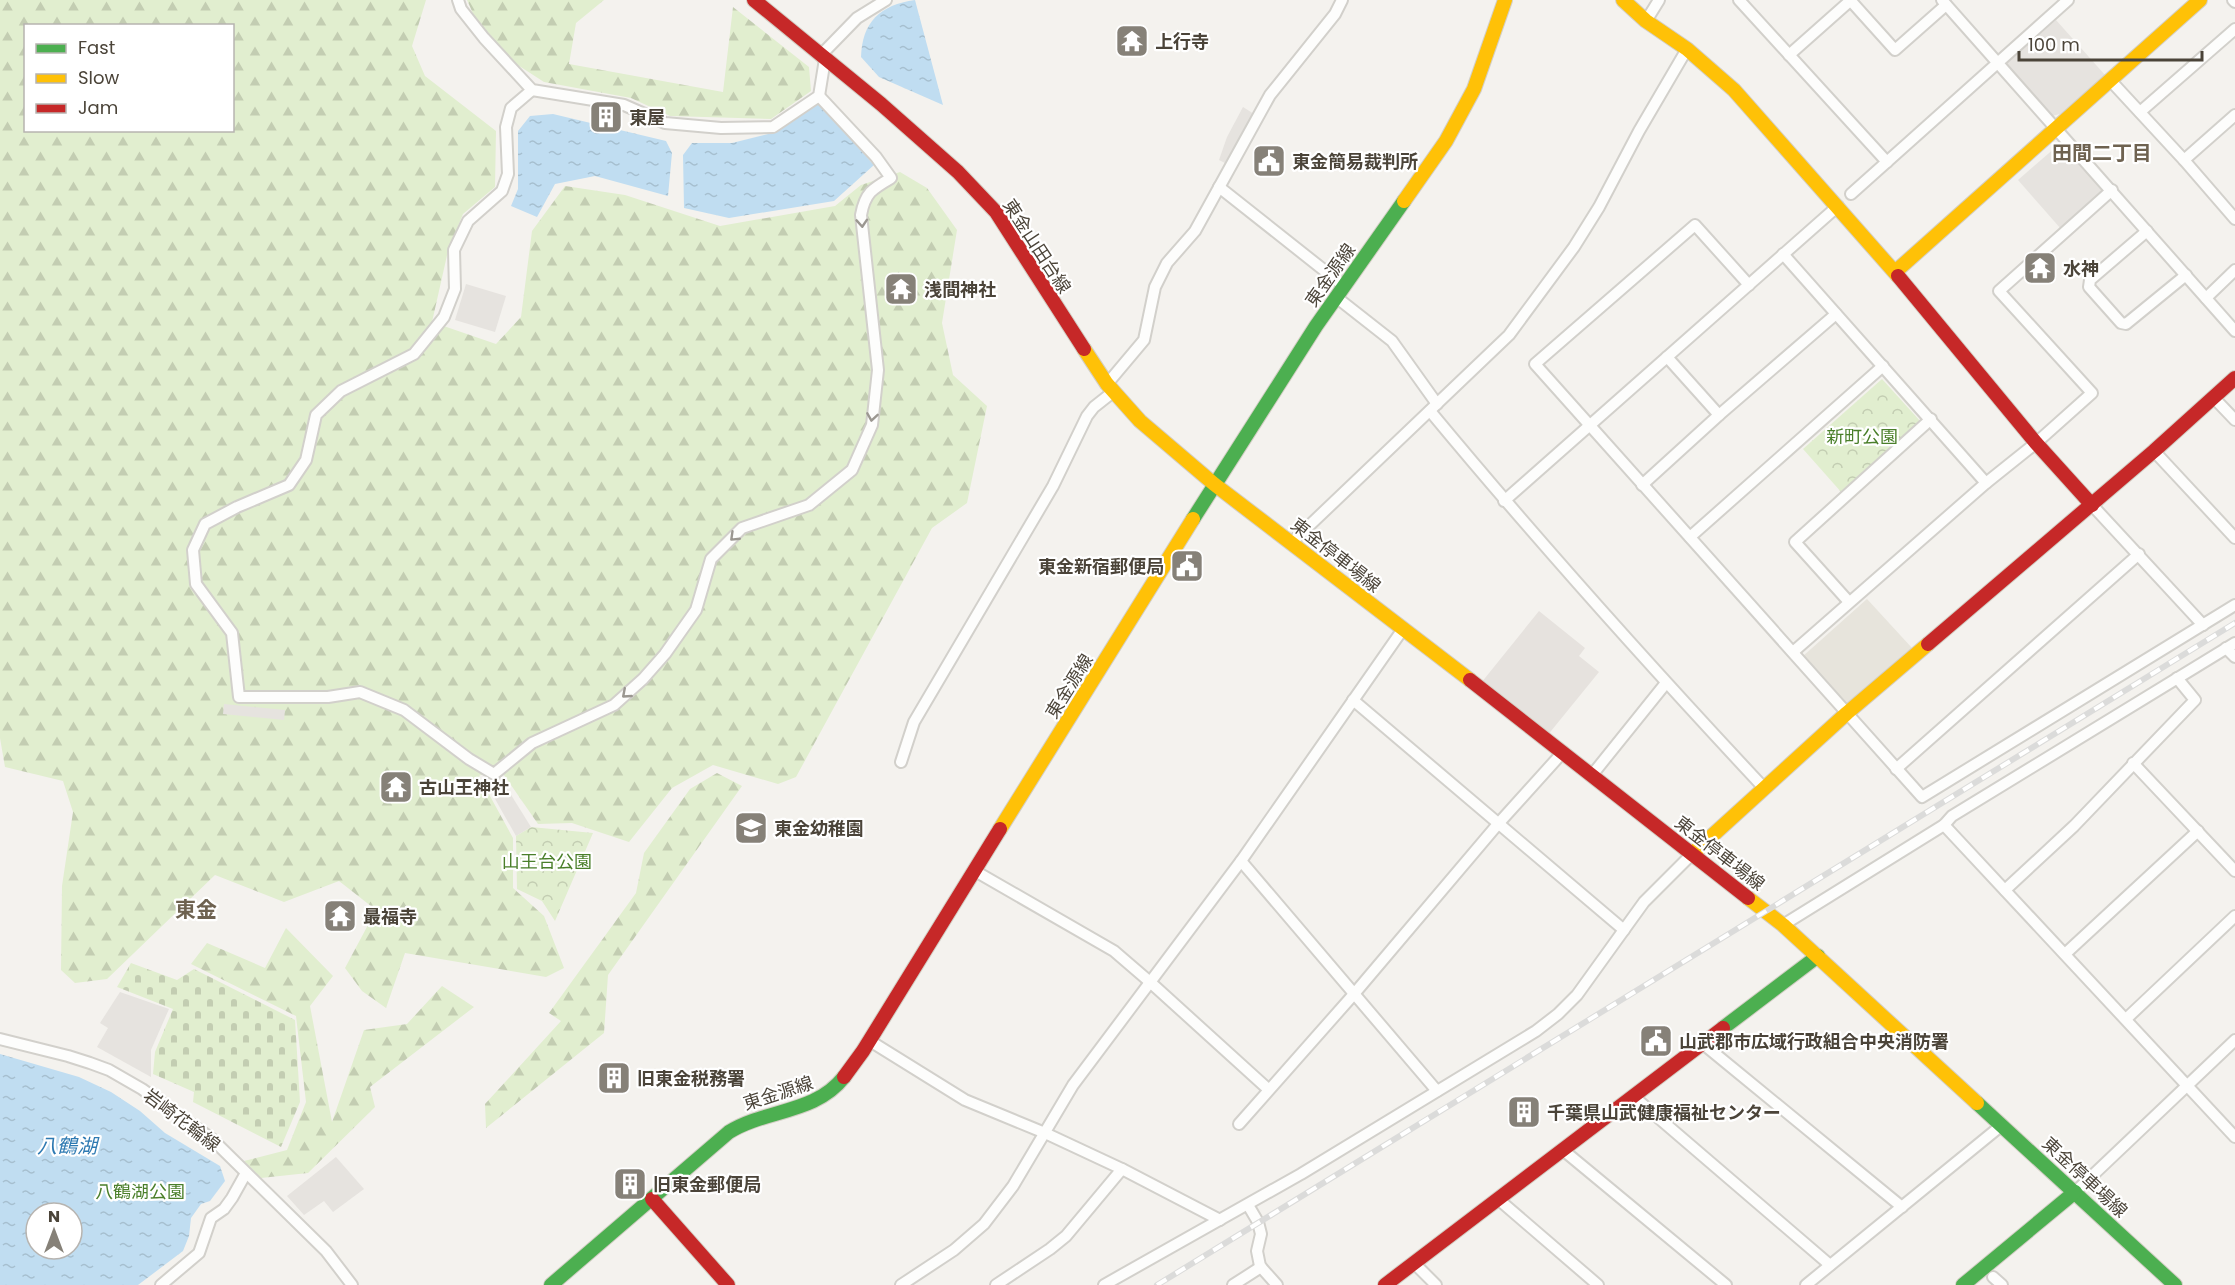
<svg xmlns="http://www.w3.org/2000/svg" width="2235" height="1285" font-family="Poppins,'Noto Sans JP',sans-serif">
  <defs>
    <pattern id="forest-firs" width="22" height="20" patternUnits="userSpaceOnUse" patternTransform="scale(1.5)"><rect width="22" height="20" fill="#e1eecf"/><path d="M5 1l3.5 6h-7zM16 11l3.5 6h-7z" fill="#c3cdb2"/></pattern>
    <pattern id="cemetery-stones" width="16" height="16" patternUnits="userSpaceOnUse" patternTransform="scale(1.5)"><rect width="16" height="16" fill="#e1eecf"/><path d="M2 7V4a2 2 0 0 1 4 0v3zM10 15v-3a2 2 0 0 1 4 0v3z" fill="#c3cdb2"/></pattern>
    <pattern id="park-crowns" width="20" height="18" patternUnits="userSpaceOnUse" patternTransform="scale(1.5)"><rect width="20" height="18" fill="#e1eecf"/><path d="M2 6a3 3 0 1 1 6 0M12 15a3 3 0 1 1 6 0" fill="none" stroke="#c3cdb2"/></pattern>
    <pattern id="water-ripples" width="26" height="14" patternUnits="userSpaceOnUse" patternTransform="scale(1.5)"><rect width="26" height="14" fill="#c0ddf1"/><path d="M2 4q2-2 4 0t4 0M15 11q2-2 4 0t4 0" fill="none" stroke="#a6bfcf"/></pattern>
  </defs>
  <rect width="100%" height="100%" fill="#f4f2ee"/>
  <polygon fill="#e7e4dc" points="1867,599 1912,648 1846,707 1802,657"/>
  <polygon fill="#e6e2de" points="1539,611 1585,648 1579,656 1599,672 1547,736 1481,683"/>
  <g fill="url(#forest-firs)" fill-rule="evenodd">
    <path d="M0 0H426L412 46 425 76 496 131 495 187 463 214 448 251 432 322 496 344 521 317 532 231 565 186 625 195 720 226 835 206 861 185 900 172 927 188 957 230 942 323 953 375 987 406 967 503 932 528 796 777 778 784 713 765 672 788 629 842 572 823 538 824 497 765 479 776 513 838V888L544 916 564 968 546 977 405 953 386 1008 362 991 345 968 376 910 339 881 284 902 215 875 107 979 75 983 61 970 62 886 73 812 63 781 5 767 0 738ZM26 26H232V130H26Z"/>
    <polygon points="467,0 604,0 576,23 569,64 723,92 733,7 809,67 811,91 771,119 670,116 631,98 544,82 487,45"/>
    <polygon points="717,773 742,786 608,975 604,1033 486,1128 485,1104 561,1021 549,1013 636,893 644,853 690,789"/>
    <polygon points="286,928 333,976 310,1006 332,1122 364,1030 407,1024 442,986 474,1007 370,1087 375,1107 308,1173 261,1178 244,1161 287,1150 306,1102 296,1016 191,964 207,943 265,968"/>
  </g>
  <polygon fill="url(#cemetery-stones)" points="131,963 177,980 194,969 295,1020 300,1102 281,1147 193,1102 194,1092 153,1074 155,1052 173,1009 117,987"/>
  <g fill="url(#park-crowns)">
    <polygon points="1882,379 1921,422 1842,493 1803,449"/>
    <polygon points="531,827 593,833 555,921 542,901 517,889 516,836"/>
  </g>
  <g fill="#e6e3df">
    <polygon points="2056,20 2105,75 2060,114 2052,116 2006,64"/>
    <polygon points="1243,107 1254,114 1225,163 1219,160 1227,137"/>
    <polygon points="2056,147 2068,149 2106,191 2061,229 2018,180"/>
    <polygon points="466,284 506,296 495,332 455,320"/>
    <polygon points="224,704 285,710 284,720 223,714"/>
    <polygon points="500,777 531,827 516,836 486,783"/>
    <polygon points="120,992 169,1009 151,1050 151,1077 97,1047 108,1028 100,1023"/>
    <polygon points="336,1157 364,1189 333,1212 324,1201 304,1215 287,1196"/>
  </g>
  <g fill="url(#water-ripples)" fill-rule="evenodd">
    <path d="M915 0 943 105 879 77 861 57C862 22 880 5 915 0Z"/>
    <polygon points="818,103 874,165 834,201 729,218 684,208 683,155 692,143 732,143 776,132"/>
    <polygon points="553,114 666,141 672,153 668,196 595,176 555,184 537,217 511,206 518,189 518,131 530,116"/>
    <path d="M0 1054 79 1077 111 1092 140 1111 165 1133 220 1166 225 1181 210 1201 201 1204 191 1218 189 1236 183 1251 138 1285H0ZM36 1213H72V1249H36Z"/>
  </g>
  <g fill="none" stroke-linecap="round" stroke-linejoin="round">
    <defs>
      <g id="street">
        <polyline points="458,0 461,9 484,38 532,90 624,105 665,123 721,128 773,127 819,96 825,59"/>
        <polyline points="1739,0 1887,162"/>
        <polyline points="1850,0 1895,50 1946,5"/>
        <polyline points="1942,0 2235,331"/>
        <polyline points="2233,0 2235,2"/>
        <polyline points="1646,21 1659,0"/>
        <polyline points="821,55 857,18 886,0"/>
        <polyline points="1789,55 1851,0"/>
        <polyline points="2110,80 2184,160 2235,219"/>
        <path d="M532 90 511 108 506 127 508 174 502 191 468 221 454 250 455 289 444 317 414 354 341 391 316 415 306 460 289 485 237 507 205 524 193 550 196 584 232 633 239 697H328L360 692 404 710 469 759 494 774 532 743 614 705 643 679 665 654 696 610 711 559 742 528 809 505 852 470 872 425 878 370 861 215C865 193 872 189 891 178L876 157 819 96"/>
        <polyline points="2140,112 2235,29"/>
        <polyline points="2184,160 2235,115"/>
        <polyline points="1219,187 1344,286"/>
        <polyline points="1851,194 2068,0"/>
        <polyline points="2147,231 2090,280 2089,287 2121,323 2126,324 2186,275"/>
        <polyline points="1783,254 1986,483"/>
        <polyline points="1749,285 1695,225 1535,364 1922,797 2235,605"/>
        <polyline points="1336,297 1392,341 1437,404"/>
        <polyline points="2206,298 2235,270"/>
        <polyline points="1107,384 1144,340 1155,287 1167,263 1195,231 1270,95 1335,14 1342,0"/>
        <polyline points="2214,398 2235,420"/>
        <path d="M1430 411C1537 540 1649 665 1764 788"/>
        <polyline points="1719,415 1836,314"/>
        <polyline points="2154,451 2235,538"/>
        <polyline points="1642,485 1719,415 1667,357"/>
        <polyline points="1504,501 1838,206"/>
        <polyline points="2092,505 2203,625"/>
        <polyline points="1690,537 1883,366"/>
        <polyline points="1291,543 1509,335 1574,247 1599,207 1639,131 1687,49"/>
        <polyline points="1849,602 1795,542 1931,419"/>
        <polyline points="2226,648 2235,657"/>
        <polyline points="1793,652 1986,483 2036,443 2092,393 1999,291 2112,190"/>
        <polyline points="1353,700 1624,930"/>
        <polyline points="901,762 914,722 1053,486 1087,416 1094,407 1113,392"/>
        <polyline points="2133,763 2235,871"/>
        <polyline points="1896,769 2139,554"/>
        <polyline points="1592,775 1666,683"/>
        <polyline points="1944,825 2235,1137"/>
        <polyline points="1241,861 1437,1091"/>
        <polyline points="975,871 1114,951 1150,982 1268,1089"/>
        <polyline points="2005,890 2074,826 2195,700 2177,678"/>
        <polyline points="1783,925 1944,825 1952,816 2235,643"/>
        <polyline points="2065,954 2198,831"/>
        <polyline points="2126,1019 2235,916"/>
        <polyline points="0,1039 68,1056 90,1063 109,1070 142,1089 212,1139 326,1251 352,1285"/>
        <polyline points="870,1041 965,1100 1045,1133 1122,1169 1220,1220"/>
        <polyline points="1702,1043 1902,1207"/>
        <polyline points="1633,1096 1830,1265"/>
        <polyline points="1239,1124 1354,994 1498,824 1563,752"/>
        <polyline points="1563,1150 1726,1285"/>
        <polyline points="2075,1192 2235,1040"/>
        <polyline points="1498,1199 1598,1285"/>
        <polyline points="1248,1205 1258,1222 1261,1234 1257,1251 1260,1266 1277,1285"/>
        <polyline points="1414,1263 1436,1285"/>
        <polyline points="1993,1277 2002,1285"/>
        <polyline points="161,1285 199,1253 211,1218 224,1209 232,1198 246,1173"/>
        <polyline points="901,1285 954,1250 984,1224 1013,1186 1073,1085 1241,861 1403,629"/>
        <polyline points="996,1285 1050,1249 1066,1236 1122,1169"/>
        <polyline points="1104,1285 1301,1174 1536,1031 1558,1014 1577,995 1644,902 1692,854"/>
        <polyline points="1233,1285 1261,1267"/>
        <polyline points="1806,1285 2002,1125"/>
      </g>
      <g id="fast">
        <polyline points="1193,519 1316,326 1404,201"/>
        <polyline points="1723,1028 1818,956"/>
        <polyline points="1977,1103 2175,1285"/>
        <path d="M551 1285 729 1132C766 1109 815 1114 844 1077"/>
        <polyline points="1963,1285 2075,1192"/>
      </g>
      <g id="slow">
        <polyline points="1623,0 1646,21 1687,49 1734,90 1898,276"/>
        <polyline points="1404,201 1446,141 1474,89 1505,0"/>
        <polyline points="1895,272 2200,0"/>
        <polyline points="1084,349 1107,384 1140,421 1214,484 1470,680"/>
        <polyline points="1000,829 1193,519"/>
        <polyline points="1692,854 1847,713 1928,644"/>
        <polyline points="1748,898 1783,925 1977,1103"/>
      </g>
      <g id="jam">
        <polyline points="754,0 881,104 958,172 996,212 1084,349"/>
        <polyline points="1898,276 2036,443 2092,505"/>
        <polyline points="1928,644 2154,451 2235,378"/>
        <polyline points="1470,680 1748,898"/>
        <polyline points="844,1077 863,1051 1000,829"/>
        <polyline points="652,1199 728,1285"/>
        <polyline points="1385,1285 1723,1028"/>
      </g>
    </defs>
    <use href="#street" stroke="#d2d0cb" stroke-width="14"/>
    <use href="#fast" stroke="#d3cfc5" stroke-width="16"/>
    <use href="#slow" stroke="#d3cfc5" stroke-width="16"/>
    <use href="#jam" stroke="#d3cfc5" stroke-width="16"/>
    <use href="#street" stroke="#fdfdfc" stroke-width="10"/>
    <use href="#fast" stroke="#4caf50" stroke-width="14"/>
    <use href="#slow" stroke="#ffc107" stroke-width="14"/>
    <use href="#jam" stroke="#c62828" stroke-width="14"/>
    <defs>
      <polyline id="rail" points="1157,1285 2235,623"/>
    </defs>
    <use href="#rail" stroke="#dbdbda" stroke-width="6"/>
    <use href="#rail" stroke="#fff" stroke-width="4" stroke-dasharray="11" stroke-linecap="butt"/>
  </g>
  <defs><path id="oneway-chevron" d="M-2-3.5L2.5 0L-2 3.5" fill="none" stroke-width="1.6" stroke-linecap="round" stroke-linejoin="round" transform="scale(1.5)"/></defs>
  <g stroke="#9b9791">
    <use href="#oneway-chevron" transform="translate(862 223) rotate(86)"/>
    <use href="#oneway-chevron" transform="translate(872 417) rotate(99)"/>
    <use href="#oneway-chevron" transform="translate(734 537) rotate(136)"/>
    <use href="#oneway-chevron" transform="translate(626 694) rotate(139)"/>
  </g>
  <defs>
    <symbol id="temple-square" viewBox="-11 -11 22 22"><rect x="-9" y="-9" width="18" height="18" rx="4" fill="#868178" stroke="#fff"/><path d="M0-6L5-2H3V0L6.5 2.5H4V6H1.5V3h-3V6H-4V2.5H-6.5L-3 0V-2H-5Z" fill="#fff"/></symbol>
    <symbol id="building-square" viewBox="-11 -11 22 22"><rect x="-9" y="-9" width="18" height="18" rx="4" fill="#868178" stroke="#fff"/><path d="M-4-6H4V6H1V3H-1V6H-4ZM-2.5-4.3h1.7v1.8h-1.7ZM.8-4.3h1.7v1.8H.8ZM-2.5-1h1.7V.8h-1.7ZM.8-1h1.7V.8H.8Z" fill="#fff"/></symbol>
    <symbol id="civic-square" viewBox="-11 -11 22 22"><rect x="-9" y="-9" width="18" height="18" rx="4" fill="#868178" stroke="#fff"/><path d="M-.6-6.5H3V-4.5H.6V-3L4-1V1h2V6H-6V1h2V-1L-.6-3ZM-1.2 2.5V6h2.4V2.5Z" fill="#fff"/></symbol>
    <symbol id="school-square" viewBox="-11 -11 22 22"><rect x="-9" y="-9" width="18" height="18" rx="4" fill="#868178" stroke="#fff"/><path d="M0-5L7-2L0 1L-7-2ZM-4 1L0 2.5L4 1V4Q0 6-4 4Z" fill="#fff"/></symbol>
  </defs>
  <g fill-rule="evenodd">
    <use href="#temple-square" x="1113" y="22" width="38" height="38"/>
    <use href="#building-square" x="587" y="98" width="38" height="38"/>
    <use href="#civic-square" x="1250" y="142" width="38" height="38"/>
    <use href="#temple-square" x="2021" y="249" width="38" height="38"/>
    <use href="#temple-square" x="882" y="270" width="38" height="38"/>
    <use href="#civic-square" x="1168" y="547" width="38" height="38"/>
    <use href="#temple-square" x="377" y="768" width="38" height="38"/>
    <use href="#school-square" x="732" y="809" width="38" height="38"/>
    <use href="#temple-square" x="321" y="897" width="38" height="38"/>
    <use href="#civic-square" x="1637" y="1022" width="38" height="38"/>
    <use href="#building-square" x="595" y="1059" width="38" height="38"/>
    <use href="#building-square" x="1505" y="1093" width="38" height="38"/>
    <use href="#building-square" x="611" y="1165" width="38" height="38"/>
  </g>
  <g text-anchor="middle" dominant-baseline="central" stroke-width="4.5" stroke-linejoin="round" paint-order="stroke">
    <g font-size="18" font-weight="bold" fill="#4b4439" stroke="#fff" text-anchor="start">
      <text x="1155" y="41">上行寺</text>
      <text x="629" y="117">東屋</text>
      <text x="1292" y="161">東金簡易裁判所</text>
      <text x="2063" y="268">水神</text>
      <text x="924" y="289">浅間神社</text>
      <text x="1164" y="566" text-anchor="end">東金新宿郵便局</text>
      <text x="419" y="787">古山王神社</text>
      <text x="774" y="828">東金幼稚園</text>
      <text x="363" y="916">最福寺</text>
      <text x="1679" y="1041">山武郡市広域行政組合中央消防署</text>
      <text x="637" y="1078">旧東金税務署</text>
      <text x="1547" y="1112">千葉県山武健康福祉センター</text>
      <text x="653" y="1184">旧東金郵便局</text>
    </g>
    <g font-size="18" fill="#4b4439" stroke="#fff">
      <text transform="translate(1037 246) rotate(57)">東金山田台線</text>
      <text transform="translate(1330 275) rotate(-55)">東金源線</text>
      <text transform="translate(1336 555) rotate(38)">東金停車場線</text>
      <text transform="translate(1069 686) rotate(-58)">東金源線</text>
      <text transform="translate(1720 853) rotate(38)">東金停車場線</text>
      <text transform="translate(778 1093) rotate(-18)">東金源線</text>
      <text transform="translate(182 1120) rotate(37)">岩崎花輪線</text>
      <text transform="translate(2085 1177) rotate(43)">東金停車場線</text>
    </g>
    <g font-size="18" fill="#4a7f2a" stroke="#fff">
      <text x="1862" y="436">新町公園</text>
      <text x="547" y="861">山王台公園</text>
      <text x="140" y="1191">八鶴湖公園</text>
    </g>
    <g font-size="20" font-weight="bold" fill="#6e6250" stroke="#fff">
      <text x="2102" y="153">田間二丁目</text>
    </g>
    <g font-size="20" font-style="italic" fill="#2e7ab2" stroke="#fff">
      <text x="67" y="1146">八鶴湖</text>
    </g>
    <g font-size="21" font-weight="bold" fill="#6e6250" stroke="#fff">
      <text x="196" y="909">東金</text>
    </g>
  </g>
  <rect x="24" y="24" width="210" height="108" fill="#ffffff" stroke="#b7b4b0" stroke-width="1.5"/>
  <rect x="36" y="44" width="30" height="9" fill="#4caf50" stroke="#b7b4b0" stroke-width="1.5"/>
  <text x="78" y="54" font-size="18" fill="#4b4439">Fast</text>
  <rect x="36" y="74" width="30" height="9" fill="#ffc107" stroke="#b7b4b0" stroke-width="1.5"/>
  <text x="78" y="84" font-size="18" fill="#4b4439">Slow</text>
  <rect x="36" y="104" width="30" height="9" fill="#c62828" stroke="#b7b4b0" stroke-width="1.5"/>
  <text x="78" y="114" font-size="18" fill="#4b4439">Jam</text>
  <g transform="translate(54 1231)"><circle r="28" fill="#ffffff" stroke="#b7b4b0" stroke-width="1.5"/>
  <path d="M0-4.5L10 22L0 15L-10 22Z" fill="#868178"/>
  <text y="-9" font-size="16" font-weight="bold" text-anchor="middle" fill="#4b4439">N</text>
  </g>
  <path d="M2019 51v9h183v-9" fill="none" stroke="#4b4439" stroke-width="3"/>
  <text x="2028" y="51" font-size="18" fill="#4b4439" stroke="#ffffff" stroke-width="4.5" paint-order="stroke">100 m</text>
</svg>
